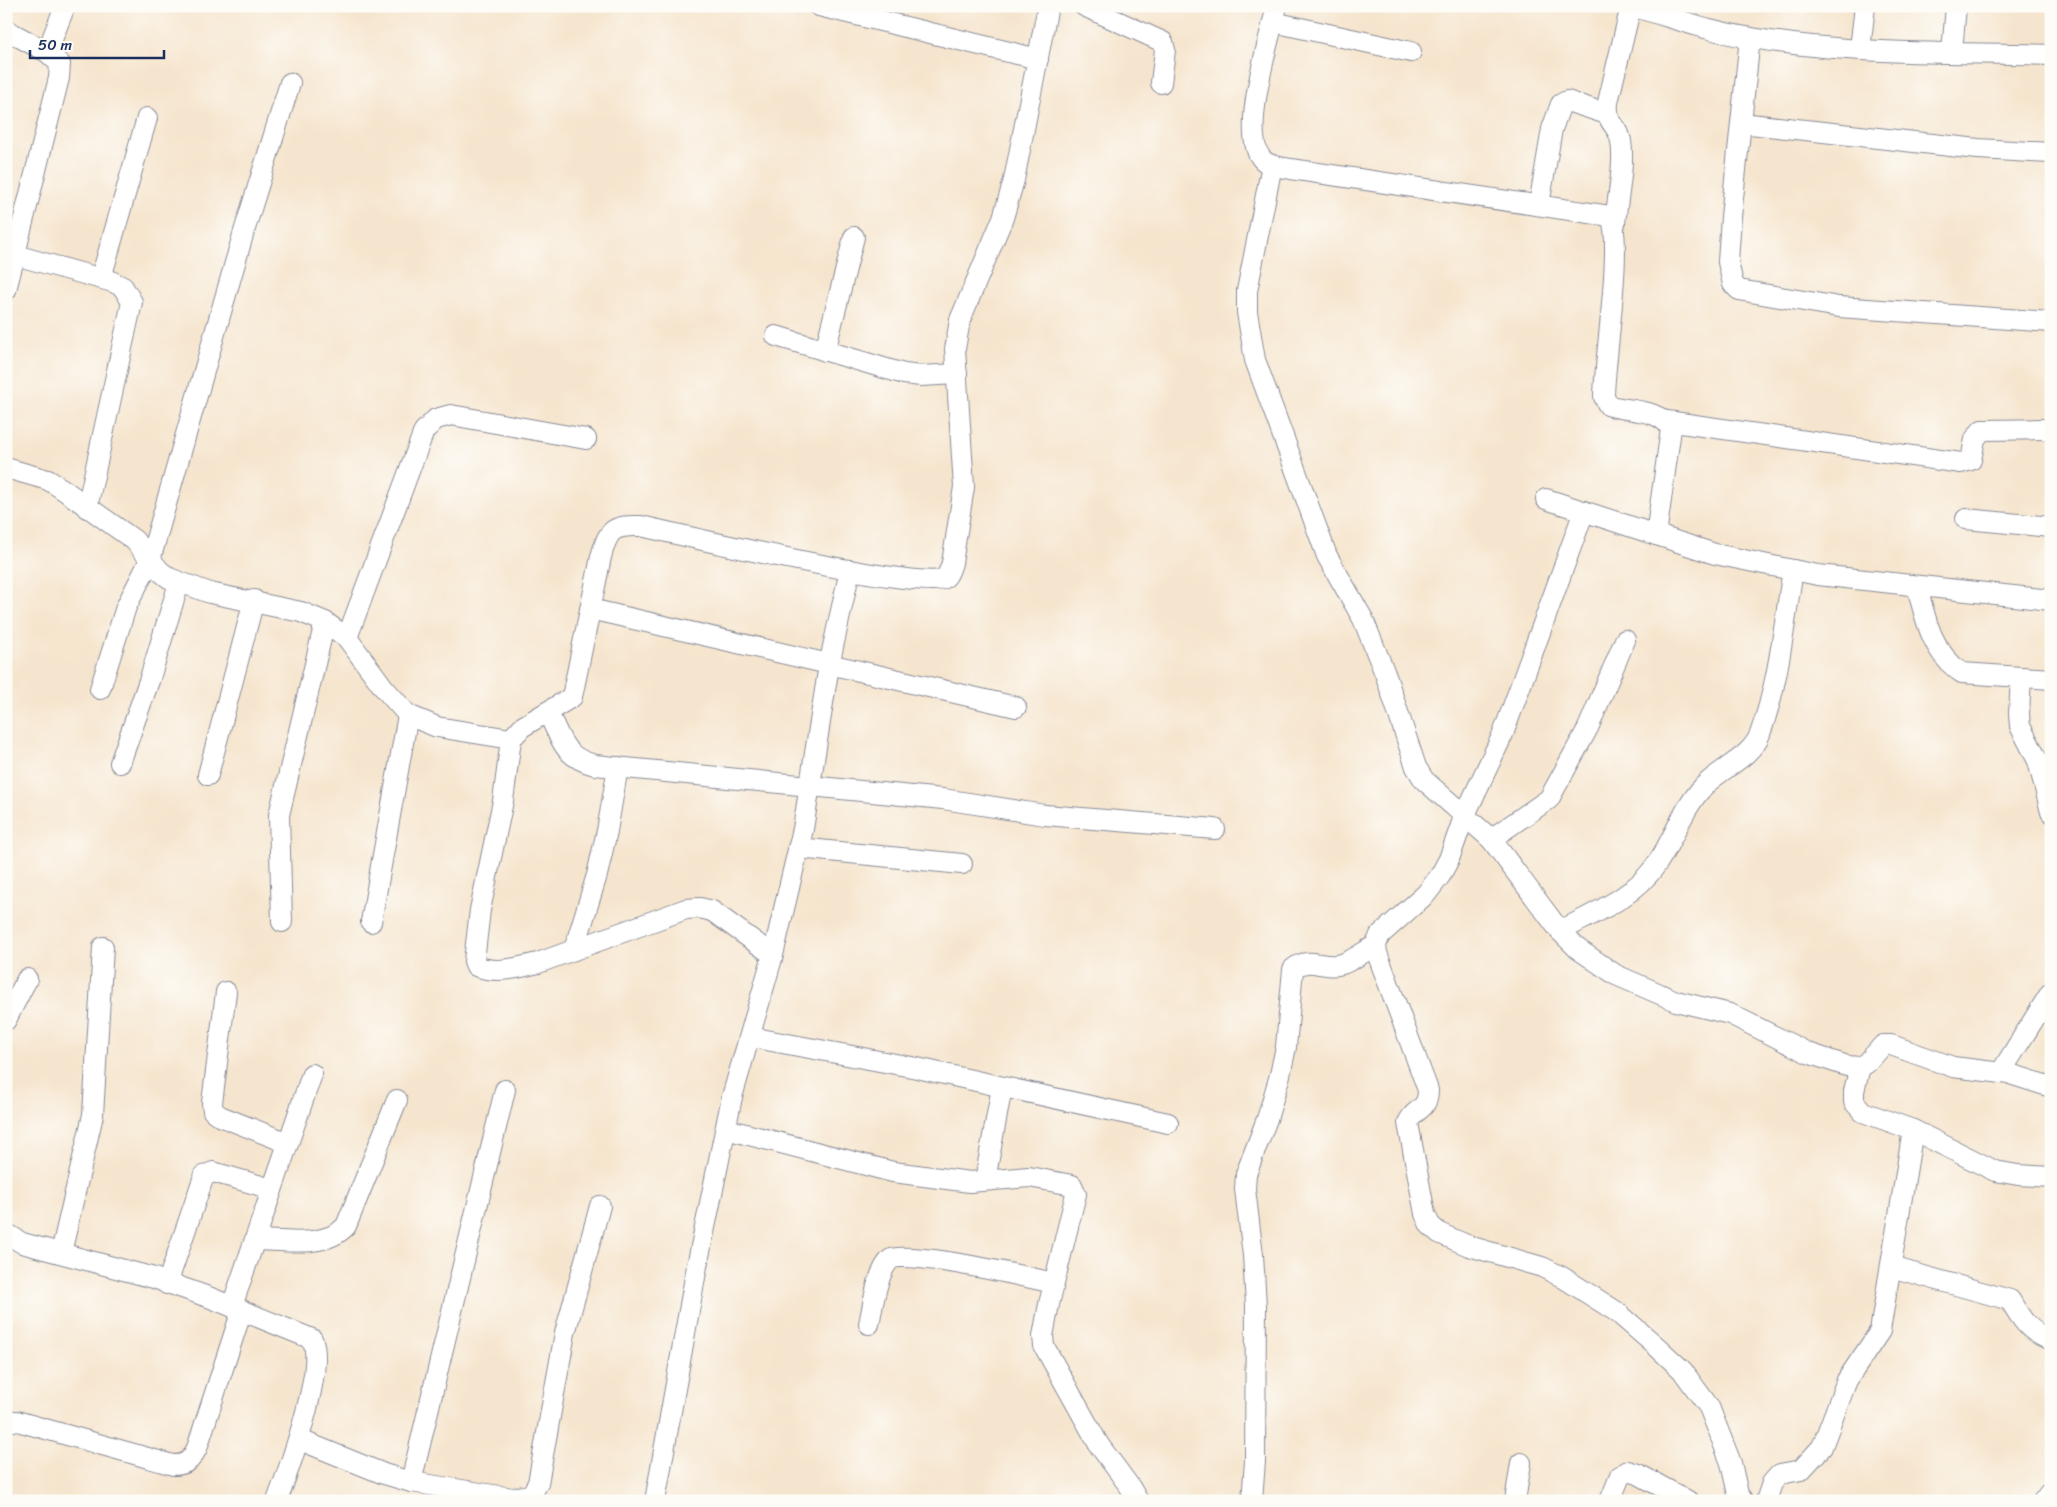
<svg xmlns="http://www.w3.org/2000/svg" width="2057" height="1507" font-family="Sriracha,sans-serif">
  <rect width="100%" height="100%" fill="#fdfcf7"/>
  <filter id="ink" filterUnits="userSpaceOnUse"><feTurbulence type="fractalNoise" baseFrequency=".02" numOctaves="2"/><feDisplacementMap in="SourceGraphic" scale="10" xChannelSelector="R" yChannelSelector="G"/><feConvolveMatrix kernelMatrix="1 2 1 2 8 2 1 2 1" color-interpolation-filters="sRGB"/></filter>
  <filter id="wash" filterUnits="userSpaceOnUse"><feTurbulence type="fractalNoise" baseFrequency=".0096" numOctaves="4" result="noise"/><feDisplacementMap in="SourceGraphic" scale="20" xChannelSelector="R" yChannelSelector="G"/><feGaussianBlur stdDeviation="1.12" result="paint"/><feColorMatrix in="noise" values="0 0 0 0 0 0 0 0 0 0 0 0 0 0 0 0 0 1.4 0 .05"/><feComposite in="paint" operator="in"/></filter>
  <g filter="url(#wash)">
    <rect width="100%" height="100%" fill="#f6e5ce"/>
  </g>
  <g filter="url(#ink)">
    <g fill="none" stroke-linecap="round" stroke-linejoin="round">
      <defs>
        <g id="street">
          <polyline points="819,6 1038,59"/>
          <polyline points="1084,6 1163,42 1165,50 1161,83"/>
          <path d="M1277 6C1270 38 1239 134 1262 159 1269 167 1281 167 1291 169L1610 216C1624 237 1604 363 1604 397L1608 405C1628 412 1660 408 1671 429L1656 535"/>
          <path d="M1631 6C1671 17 1711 32 1752 38 1850 55 1952 52 2051 55"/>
          <polyline points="1273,22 1411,52"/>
          <polyline points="6,30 47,52 60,64 59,78 6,290"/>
          <polyline points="1750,38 1731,217 1728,262 1733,284 1739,290 1839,307 2051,322"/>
          <polyline points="1860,49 1865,6"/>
          <polyline points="47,52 65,6"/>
          <polyline points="1952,52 1956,6"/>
          <polyline points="1741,123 1978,149 2051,153"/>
          <polyline points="1272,165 1247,291 1247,312 1255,360 1327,556 1363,619 1386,676 1416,767 1424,780 1491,839 1560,931 1578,949 1616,975 1676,1001 1730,1014 1808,1053 1847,1066 1860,1067 1867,1063 1883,1045 1891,1045 1953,1067 2010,1074 2051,1087"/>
          <polyline points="1539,205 1552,129 1561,104 1567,101 1607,114"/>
          <path d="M1615 224C1617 199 1625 165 1621 141 1618 122 1606 128 1608 102L1631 6"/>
          <polyline points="15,255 113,282 123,287 132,302 87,508"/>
          <polyline points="101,278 147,118"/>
          <polyline points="776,336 904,374 921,376 957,374"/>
          <polyline points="825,351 854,237"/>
          <polyline points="1667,421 1961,463 1971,460 1975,439 1982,430 2051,429"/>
          <polyline points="6,468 48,480 61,488 134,540 160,571 169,578 210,593 301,612 325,622 347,638 384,688 408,715 437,727 511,739"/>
          <polyline points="1546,499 1715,554 1773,566 1818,575 2051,600"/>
          <path d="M1584 511 1503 734 1464 817 1449 859 1440 876 1426 894 1380 935 1376 945 1377 953 1428 1090C1428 1112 1414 1107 1408 1123L1425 1214 1430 1225 1439 1233 1469 1246 1542 1267 1562 1277 1617 1312 1655 1345 1682 1370 1709 1407 1731 1463 1738 1494 1743 1501"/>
          <polyline points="1966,519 2051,527"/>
          <path d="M1917 586C1925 618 1932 653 1962 673L2051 679"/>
          <polyline points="590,609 1016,707"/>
          <polyline points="347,638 424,431 436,419 451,415 586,439"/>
          <polyline points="2021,677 2019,714 2020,726 2038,761 2051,812"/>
          <polyline points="100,689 126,607 150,560 243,235 290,83"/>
          <path d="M548 713C562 740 563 757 595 765L943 799 1045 815 1215 829"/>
          <polyline points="120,763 150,678 179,583"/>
          <polyline points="208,775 254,600"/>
          <polyline points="1491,839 1549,799 1588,728 1625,640"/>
          <polyline points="798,848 962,864"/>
          <polyline points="282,922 279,815 325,622"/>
          <polyline points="371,922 408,715"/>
          <path d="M1560 931C1594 913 1633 898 1656 865 1673 841 1682 810 1703 787 1719 769 1751 758 1760 734 1779 682 1784 624 1793 570"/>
          <polyline points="574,950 597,875 607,831 618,767"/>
          <polyline points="773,955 803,829 829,665 850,570"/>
          <polyline points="226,992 212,1103 213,1111 220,1116 288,1143"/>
          <polyline points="6,1020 27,979"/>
          <polyline points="750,1037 917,1068 1168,1123"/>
          <polyline points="1860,1067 1854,1091 1854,1102 1863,1112 1913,1130 1995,1171 2018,1175 2051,1177"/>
          <polyline points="2001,1072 2051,992"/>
          <polyline points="726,1129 893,1172 970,1182 1029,1177 1072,1185 1076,1194 1049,1304 1043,1336 1044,1346 1099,1445 1130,1487 1138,1501"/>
          <polyline points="985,1180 1002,1087"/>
          <path d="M6 1233 22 1243 154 1278 211 1298 312 1339C326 1367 289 1469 277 1501"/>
          <path d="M255 1240C282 1240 325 1249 346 1226L397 1100"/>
          <polyline points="61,1253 93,1115 103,947"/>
          <path d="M1891 1267 2010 1300C2021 1319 2029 1332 2051 1340"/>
          <polyline points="167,1284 204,1176 213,1172 272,1189"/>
          <polyline points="232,1306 312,1074"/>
          <path d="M869 1324C873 1306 877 1271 891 1259 903 1249 1032 1278 1054 1283"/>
          <path d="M6 1421H17L173 1465C187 1465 191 1460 197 1448L242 1310"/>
          <polyline points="300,1440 384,1474 411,1482 512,1498 531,1495 538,1483 565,1333 600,1206"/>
          <polyline points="411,1482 505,1090"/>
          <path d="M655 1501 697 1266 732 1097 773 955 712 911 700 908 686 909 538 963C518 968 496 974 476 966L474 961 480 910 503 801 511 739 522 727 572 697 601 557C608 530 612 525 641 526 680 535 922 591 943 579 948 576 950 569 952 563L964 487 955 349 960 320 1003 218 1014 180 1048 6"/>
          <path d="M1252 1501 1255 1461 1256 1305 1253 1255 1245 1189 1246 1174 1267 1119 1280 1075 1286 1047 1293 969C1309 955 1324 970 1342 964 1354 960 1365 951 1376 945"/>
          <polyline points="1515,1501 1521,1463"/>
          <polyline points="1610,1501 1620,1476 1628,1471 1638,1474 1688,1501"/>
          <polyline points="1766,1501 1772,1483 1780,1474 1801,1470 1822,1447 1847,1380 1880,1331 1913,1130"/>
          <polyline points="2043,1501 2051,1491"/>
        </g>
      </defs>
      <use href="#street" stroke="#888a96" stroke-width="22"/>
      <use href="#street" stroke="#fff" stroke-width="20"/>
    </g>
  </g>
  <rect width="2057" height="1507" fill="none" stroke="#fdfcf7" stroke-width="25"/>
  <path d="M30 50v8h134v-8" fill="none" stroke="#1b2f5e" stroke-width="2.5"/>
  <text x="38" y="50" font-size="15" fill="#1b2f5e" stroke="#fdfcf7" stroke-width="4" paint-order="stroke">50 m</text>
</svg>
